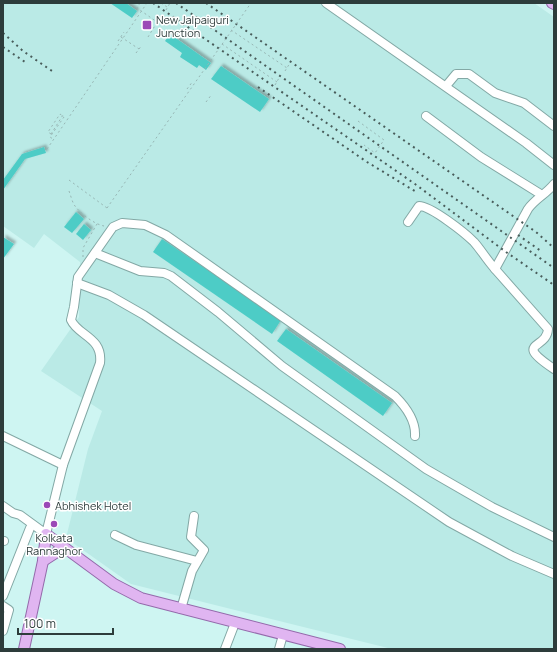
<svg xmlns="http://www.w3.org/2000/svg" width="557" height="652" font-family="Manrope,sans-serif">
  <defs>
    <filter id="shadow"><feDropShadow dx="2.5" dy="-2.5" stdDeviation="1" flood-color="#0004"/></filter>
  </defs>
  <rect width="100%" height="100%" fill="#cef5f2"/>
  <polygon fill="#baeae6" points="3,3 534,3 554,17 554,649 392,649 131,584 66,538 88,449 102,411 41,371 79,317 80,262 44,234 34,248 3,226"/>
  <g fill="#4eccc6" filter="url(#shadow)">
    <polygon points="110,3 126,3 137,11 132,18"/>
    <polygon points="170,34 211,63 206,70 199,65 197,68 180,57 182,53 165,41"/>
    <polygon points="221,66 269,99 260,112 211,79"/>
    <polygon points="44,147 46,153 25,159 3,190 3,180 22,154"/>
    <polygon points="76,212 84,219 72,233 64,227"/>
    <polygon points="84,224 91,230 83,240 76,234"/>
    <polygon points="3,237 14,244 3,259"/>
    <polygon points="162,239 281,320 272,334 153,252"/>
    <polygon points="286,329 392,403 383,416 277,341"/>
  </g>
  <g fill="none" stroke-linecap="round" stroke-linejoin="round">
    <defs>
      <g id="minor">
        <polyline points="326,3 526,143 554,165"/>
        <polyline points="446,86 456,74 469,74 495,93 524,103 554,126"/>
        <polyline points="426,116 481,157 542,195"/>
        <path d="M554 184C546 194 535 199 528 209L495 269 548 329C547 350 512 341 554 369"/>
        <path d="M408 222 419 206C431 206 465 233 474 242 481 250 487 260 495 269"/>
        <polyline points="95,253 140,271 164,273 171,276 218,312 282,366 426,469 492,507 554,537"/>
        <polyline points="77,283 109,295 144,315 449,522 512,556 554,574"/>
        <polyline points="3,436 63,465"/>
        <path d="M3 506 13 513 20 515 46 534 63 465 100 363C103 337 78 336 71 320L74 307 78 277 113 227 122 223 145 225 166 235 395 396C406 407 416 420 415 436"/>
        <polyline points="115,535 136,545 197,561"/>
        <polyline points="3,541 4,541"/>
        <polyline points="3,596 30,528"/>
        <polyline points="3,606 9,610 3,631"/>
        <polyline points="181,609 192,571 204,550 191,537 194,516"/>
        <polyline points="225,649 235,623"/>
        <polyline points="279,649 283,635"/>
      </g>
      <g id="major">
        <polyline points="552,3 554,4"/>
        <polyline points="43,561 60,550"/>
        <polyline points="24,649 43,561 46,534 114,584 141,598 340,649"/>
      </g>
    </defs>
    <use href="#minor" stroke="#83a8a5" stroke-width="10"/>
    <use href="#major" stroke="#946aab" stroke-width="12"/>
    <g stroke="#97b6b4" stroke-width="1" stroke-dasharray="2 3" stroke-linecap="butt">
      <polyline points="140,3 137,8 157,22"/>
      <polyline points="161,3 167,7"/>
      <polyline points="166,10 170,3"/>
      <polyline points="231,30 287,68"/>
      <polyline points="121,37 139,49"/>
      <polyline points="148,37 161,16"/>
      <polyline points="118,41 124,32"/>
      <polyline points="222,44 277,82"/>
      <polyline points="136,53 142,45"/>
      <polyline points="285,71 290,63"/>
      <polyline points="275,85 279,78"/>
      <polyline points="187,89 193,81"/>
      <polyline points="206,102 212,94"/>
      <polyline points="358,121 384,140 375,153 364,145"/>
      <polyline points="51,134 48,132 60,114 64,117 50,137 53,139"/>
      <polyline points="47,149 67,120"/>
      <polyline points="69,180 107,208"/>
      <path d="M69 191C71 196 72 202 75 206 81 214 94 224 104 226"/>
      <polyline points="83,257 83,248 97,224"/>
    </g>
    <use href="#minor" stroke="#fff" stroke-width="8"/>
    <use href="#major" stroke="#e0b5f1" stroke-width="10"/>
    <g stroke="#495d5b" stroke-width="2" stroke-dasharray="2 4" stroke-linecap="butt">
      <polyline points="153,3 415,184 506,252 554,285"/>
      <polyline points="176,3 554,268"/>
      <polyline points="206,3 536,232 554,248"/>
      <polyline points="3,33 23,51 52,71"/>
      <polyline points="3,47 25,62"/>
      <polyline points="258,87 367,162 418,193"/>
      <polyline points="518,235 541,251"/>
    </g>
    <g stroke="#97b6b4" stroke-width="1" stroke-dasharray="2 3" stroke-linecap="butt">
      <polyline points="67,120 147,3"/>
      <polyline points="51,134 63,115 64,116"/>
      <polyline points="107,208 251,3"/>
    </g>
  </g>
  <g fill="#9b48b7" stroke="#fff" stroke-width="1.5">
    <rect x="142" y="20" width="10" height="10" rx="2"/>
    <circle cx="47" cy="505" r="4"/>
    <circle cx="54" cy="524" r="4"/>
  </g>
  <g text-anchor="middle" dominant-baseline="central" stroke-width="3" stroke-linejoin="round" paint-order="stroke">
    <g font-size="11" fill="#2d3c3b" stroke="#fff" text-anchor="start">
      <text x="156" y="19">New Jalpaiguri<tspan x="156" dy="13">Junction</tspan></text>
      <text x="55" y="505">Abhishek Hotel</text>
      <text x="54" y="537" text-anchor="middle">Kolkata<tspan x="54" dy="13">Rannaghor</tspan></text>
    </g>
  </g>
  <rect width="557" height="652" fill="none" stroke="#2d3c3b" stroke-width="8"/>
  <path d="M18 628v6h95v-6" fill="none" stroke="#2d3c3b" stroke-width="2"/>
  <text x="24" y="628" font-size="12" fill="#2d3c3b" stroke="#ffffff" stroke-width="3" paint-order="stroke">100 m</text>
</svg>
